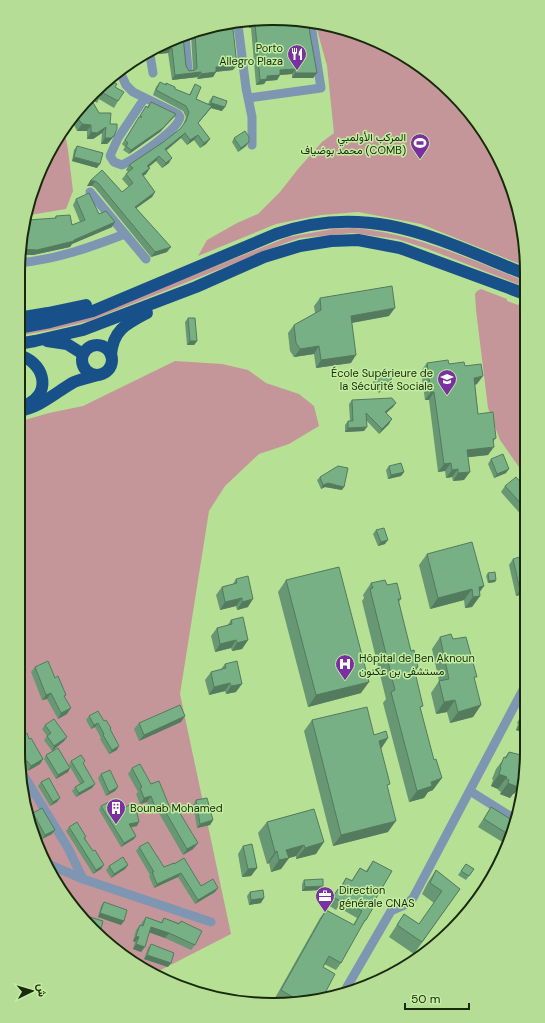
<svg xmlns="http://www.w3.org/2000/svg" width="545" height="1023" font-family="'DM Sans',Vazirmatn,sans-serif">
  <rect width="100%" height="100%" fill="#b6e094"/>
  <g fill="#c4969a">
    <polygon points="316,26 385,44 440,81 475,118 508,175 525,239 525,266 421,224 358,212 321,215 276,224 198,256 207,240 237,223 258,214 280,192 298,169 322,142 334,133 327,66"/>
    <polygon points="65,133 68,150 73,191 66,209 30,215 44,160"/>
    <path d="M353 228C414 233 469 259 525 281V287L428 249 397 239 352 233 300 238 288 242 89 321 56 329 18 336V333L89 317 288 237 333 229Z"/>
    <polygon points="481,289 507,299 507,301 518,305 520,303 525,305 526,477 500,440 488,408 476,310 475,294 477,291"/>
    <polygon points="175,361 222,364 248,370 266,383 299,394 314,406 319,426 289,444 259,454 225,486 209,511 180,694 231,934 155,973 131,962 71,906 32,833 18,750 18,422 49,413 83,406"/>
  </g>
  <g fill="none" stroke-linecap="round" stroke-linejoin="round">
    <g stroke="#7e96b1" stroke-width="9">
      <polyline points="238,25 246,88 252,117 252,145"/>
      <polyline points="185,35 188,70"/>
      <polyline points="150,55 153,73"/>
      <path d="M120 72 126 85 133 92 178 114 180 117C178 130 135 159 122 165L114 162 110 156 118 138 144 99"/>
      <polyline points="249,98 321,88 311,25"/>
      <polyline points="90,192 146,259"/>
      <path d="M19 263C58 259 88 248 125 234"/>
      <polyline points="21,771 68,848 83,879"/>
      <polyline points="470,791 513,818"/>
      <polyline points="48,864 83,879 211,922"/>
      <polyline points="344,992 391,911 407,904 413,898 526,684"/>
    </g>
    <g stroke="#185189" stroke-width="12">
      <polyline points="18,318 48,313 86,305"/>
      <path d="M18 328 50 322 93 311 276 234C370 201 440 240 525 274"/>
      <polyline points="47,341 67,344 83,354"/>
      <polyline points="18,344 35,341 83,330 196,287 264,257 300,246 331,241 358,240 400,248 525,294"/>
      <circle cx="97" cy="360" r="15"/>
      <path d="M18 355C43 361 53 391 28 404"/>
      <path d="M111 355C113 330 126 324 147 313"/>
      <path d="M18 411C40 408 56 392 74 382 82 379 90 377 98 375"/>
    </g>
  </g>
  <g fill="#679773">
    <polygon points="289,19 310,34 317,73 313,78 292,78 292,74 280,75 277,80 266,81 264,84 256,85 251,28 249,28 248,24"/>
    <polygon points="226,27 233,70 216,72 213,77 197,79 198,77 172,80 168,53 159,54 158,50 183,36 186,66 189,71 193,70 191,34 190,32 191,31"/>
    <polygon points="111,81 115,87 118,101 114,108 99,99 97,103 91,99 103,83 107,85"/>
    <polygon points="160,82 165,85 166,83 175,89 189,95 195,84 196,99 208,104 210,100 213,96 222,111 211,108 198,123 210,139 206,144 200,148 194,140 187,145 181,138 166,151 169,163 162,168 156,161 148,167 150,168 146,174 143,176 155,192 152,197 136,208 167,252 151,257 95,188 92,186 87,186 102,170 122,192 129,187 122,179 126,174 128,172 126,170 129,165 162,143 180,129 183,125 186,117 183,111 153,95 156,87"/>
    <polygon points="91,99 99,113 110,124 114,136 109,142 107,144 101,144 102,133 93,139 87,139 87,131 77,131 73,123"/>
    <polygon points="151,102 176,114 173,118 160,132 129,154 123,150 125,147 122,144 146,106 147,107"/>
    <polygon points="234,138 246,146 238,152 232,142"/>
    <polygon points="77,146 97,168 72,161 74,150"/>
    <polygon points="76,199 99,214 112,227 72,244 70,247 33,255 56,216 72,225 80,222 73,205"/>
    <polygon points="320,298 389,316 352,323 351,363 316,368 314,354 294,357 290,351 288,333 294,325 315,313 314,306"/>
    <polygon points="188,318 197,341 194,345 187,345 185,322"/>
    <polygon points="427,363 465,366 477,384 475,385 478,414 496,438 493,442 488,455 468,457 464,480 453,481 452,477 446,478 445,471 438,472 429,400 425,400 421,371"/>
    <polygon points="374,381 389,383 379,393 371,385"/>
    <polygon points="352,400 396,403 393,407 386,413 389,424 379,434 366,420 364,431 345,432 345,425 348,421 350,421 349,404"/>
    <polygon points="491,459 506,473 494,478 488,464"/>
    <polygon points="389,466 404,472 401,476 388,479 386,470"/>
    <polygon points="320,477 342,490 325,487 321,489 317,480"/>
    <polygon points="505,486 526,488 526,516 524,518 501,492"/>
    <polygon points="376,530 385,544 378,546 373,534"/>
    <polygon points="427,554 484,586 480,592 480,596 472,607 465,608 464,600 430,609 419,565"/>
    <polygon points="513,559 526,568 526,593 516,596 509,565"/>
    <polygon points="488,573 496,580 495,582 488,583 486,576"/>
    <polygon points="236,579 248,607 237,610 236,606 220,610 216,595 222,587 233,584"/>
    <polygon points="286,580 361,693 308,707 278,592"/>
    <polygon points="371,583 387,585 401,599 399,602 415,672 433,790 428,792 424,798 409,802 383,703 386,699 362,601 364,598 363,595"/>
    <polygon points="231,620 248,640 242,649 232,651 231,648 215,652 211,636 217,628 227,626"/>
    <polygon points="440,637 453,639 474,680 481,705 473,717 450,723 447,712 436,714 431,693 439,681 432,649"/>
    <polygon points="225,664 236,692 226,694 225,691 209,695 205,680 211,672 221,669"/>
    <polygon points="35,667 55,678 65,697 67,714 58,719 47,699 42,700 31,672"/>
    <polygon points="526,706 526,736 523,735 524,733 516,730 518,724 517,723 522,713"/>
    <polygon points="89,716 104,721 111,728 110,730 117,750 109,754 100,739 101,738 95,727 91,729 86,720"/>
    <polygon points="312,720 388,738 381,749 388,832 333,846 304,731"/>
    <polygon points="181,722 139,741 134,729 139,723"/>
    <polygon points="45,725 67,737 64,741 52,751 44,740 47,736 42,729"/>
    <polygon points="18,736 29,739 43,759 40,764 28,771 24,766 21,766 20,761 21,760 19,757 18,750"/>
    <polygon points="509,752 520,755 522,752 514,794 513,794 510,798 500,794 501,792 498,790 498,789 491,786 493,780 492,779 496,769"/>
    <polygon points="46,755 70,768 68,772 56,779 44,759"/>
    <polygon points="71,761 85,761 83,763 92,788 76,797 72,791 75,787 80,784 69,765"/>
    <polygon points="132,768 151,784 170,808 175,812 198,843 193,849 183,855 157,810 151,812 147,802 140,804 136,794 138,792 128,774"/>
    <polygon points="101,774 118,787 115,791 106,796 98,778"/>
    <polygon points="41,782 57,802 50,806 38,786"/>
    <polygon points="196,800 213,820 210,825 197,828 193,805"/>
    <polygon points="101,806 119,809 137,809 136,810 137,826 131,827 136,836 134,839 121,847 99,810"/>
    <polygon points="491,807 512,820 507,839 504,843 478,827"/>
    <polygon points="314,809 316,854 296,859 296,856 289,858 281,869 271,872 269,863 267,864 258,833 267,822"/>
    <polygon points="33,813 52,834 42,839 30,817"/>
    <polygon points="69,827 85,838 101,869 93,874 66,831"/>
    <polygon points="243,846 257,868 251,876 242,877 238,854"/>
    <polygon points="139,847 164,867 174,864 201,886 218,888 215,892 195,904 178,877 154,888 149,876 150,875 136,851"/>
    <polygon points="373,861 375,900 366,920 360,928 341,963 336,970 324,964 323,967 323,997 289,1004 286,1004 275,998 320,918 326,910 353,925 357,918 338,907 336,910 328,905 338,889 339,889 346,878 352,880 360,868 366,871"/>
    <polygon points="466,864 474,869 466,880 458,875"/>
    <polygon points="128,865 125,869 111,878 106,870 109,866"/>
    <polygon points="436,870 460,889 414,954 389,937 404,914 419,924 434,903 422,894 428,882"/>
    <polygon points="304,880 320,890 302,891 302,884"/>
    <polygon points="250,892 261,903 249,905 247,896"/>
    <polygon points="104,902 124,921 121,925 98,917 101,906"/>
    <polygon points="146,917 161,922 164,918 179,923 181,921 195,945 191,950 165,938 150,932 141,952 133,949 135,942 133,941 136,930 140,925 141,925 142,922"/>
    <polygon points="151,944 168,967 144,959 148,948"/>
  </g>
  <g fill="#547b5e">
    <polygon points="252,23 255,23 251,28 249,28"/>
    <polygon points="172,48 168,53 159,54 162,49"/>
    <polygon points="147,56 144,62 137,63"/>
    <polygon points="237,65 233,70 212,72 216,67"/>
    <polygon points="295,69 292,74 280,75 277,80 266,81 264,84 256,85 260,80 267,76 280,70"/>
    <polygon points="201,72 198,77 172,80 175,75"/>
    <polygon points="216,72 213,77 197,79 201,74"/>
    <polygon points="295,73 317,73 313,78 292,78"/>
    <polygon points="211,103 225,107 222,111 211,108 194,128"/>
    <polygon points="176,114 173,118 160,132 129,154 131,150"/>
    <polygon points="82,124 91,125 87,131 77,131"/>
    <polygon points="106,127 102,133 93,139 87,139 91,132"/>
    <polygon points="185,133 181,138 161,154 165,149"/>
    <polygon points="198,135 194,140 187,145 190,140"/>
    <polygon points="114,136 109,142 107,144 101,144 105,138"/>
    <polygon points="210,139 206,144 200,148 204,143"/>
    <polygon points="249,142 246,146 238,152 241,148"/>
    <polygon points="159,156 156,161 144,171 147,166"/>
    <polygon points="74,157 100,164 97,168 72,161"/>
    <polygon points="172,158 169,163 162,168 166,163"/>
    <polygon points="150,168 146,174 139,179 142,174"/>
    <polygon points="90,181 95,181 92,186 87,186"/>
    <polygon points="155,192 152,197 131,212 135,207"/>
    <polygon points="115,222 112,227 72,244 70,247 33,255 19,255 20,249 74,240"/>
    <polygon points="171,247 167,252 151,257 155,252"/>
    <polygon points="395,308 389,316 345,324 351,316"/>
    <polygon points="190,341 197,341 194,345 187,345"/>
    <polygon points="319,346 314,354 294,357 300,349"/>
    <polygon points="356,355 351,363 316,368 321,360"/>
    <polygon points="483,376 477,384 468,386 474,378"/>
    <polygon points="392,379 389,383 379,393 381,389"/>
    <polygon points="431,392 434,392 429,400 425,400"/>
    <polygon points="396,403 393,407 382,417 385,412"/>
    <polygon points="392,419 389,424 379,434 382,429"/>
    <polygon points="367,427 364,431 345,432 348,428"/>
    <polygon points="494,447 488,455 461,458 467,450"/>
    <polygon points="451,463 445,471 438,472 444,464"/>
    <polygon points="458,469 452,477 446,478 452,470"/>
    <polygon points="509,469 506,473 494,478 497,474"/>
    <polygon points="404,472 401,476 388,479 391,475"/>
    <polygon points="470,472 464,480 453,481 458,473"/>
    <polygon points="328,483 344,487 342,490 325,487 321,489 323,485"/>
    <polygon points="388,540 385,544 378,546 381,542"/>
    <polygon points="496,580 495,582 488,583 489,581"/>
    <polygon points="484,586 476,596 480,596 472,607 465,608 473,597 479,587"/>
    <polygon points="526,588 526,593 516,596 520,590"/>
    <polygon points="472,589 464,600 430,609 438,598"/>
    <polygon points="242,598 236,606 220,610 225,602"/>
    <polygon points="253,599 248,607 237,610 242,602"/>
    <polygon points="236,640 231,648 215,652 220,644"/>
    <polygon points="248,640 242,649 232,651 237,643"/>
    <polygon points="418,667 410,679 414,668"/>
    <polygon points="369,682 361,693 308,707 316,695"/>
    <polygon points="230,683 225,691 209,695 214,687"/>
    <polygon points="242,684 236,692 226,694 231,686"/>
    <polygon points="51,693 47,699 42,700 46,695"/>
    <polygon points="455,700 447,712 436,714 444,702"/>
    <polygon points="481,705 473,717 450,723 458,712"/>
    <polygon points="71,708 67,714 58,719 61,713"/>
    <polygon points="185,716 181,722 139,741 144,735"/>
    <polygon points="524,718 526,719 526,730 524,733 516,730"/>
    <polygon points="98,723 95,727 91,729 94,725"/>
    <polygon points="67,737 64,741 52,751 54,746"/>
    <polygon points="388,738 380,750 379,741"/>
    <polygon points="119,746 117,750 109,754 112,750"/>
    <polygon points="43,759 40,764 28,771 31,766"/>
    <polygon points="21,761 27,761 24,766 21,766 20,763"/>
    <polygon points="70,768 68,772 56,779 58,775"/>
    <polygon points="499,774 507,777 498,789 491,786"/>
    <polygon points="442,778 433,790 428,792 424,798 409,802 417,791 431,782"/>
    <polygon points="520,782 522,783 514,794 513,794 510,798 500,794 508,783"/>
    <polygon points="95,784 92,788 76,797 79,793"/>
    <polygon points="118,787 115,791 106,796 109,792"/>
    <polygon points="151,796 147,802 140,804 144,798"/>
    <polygon points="60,798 57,802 50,806 53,802"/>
    <polygon points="161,804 157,810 151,812 155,807"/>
    <polygon points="213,820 210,825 197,828 200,824"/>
    <polygon points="396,821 388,832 333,846 341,835"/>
    <polygon points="139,822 137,826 126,828 129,824"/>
    <polygon points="55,830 52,834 42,839 45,835"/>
    <polygon points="136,836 134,839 121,847 124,843"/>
    <polygon points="324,842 316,854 296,859 305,848"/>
    <polygon points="198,843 193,849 183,855 187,849"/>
    <polygon points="304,845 296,856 289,858 281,869 271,872 286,850"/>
    <polygon points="277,851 269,863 267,864 275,852"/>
    <polygon points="104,865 101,869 93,874 96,870"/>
    <polygon points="128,865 125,869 111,878 114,874"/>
    <polygon points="257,868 251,876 242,877 248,869"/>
    <polygon points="181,873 178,877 154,888 157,884"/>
    <polygon points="323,886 320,890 302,891 305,887"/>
    <polygon points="218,888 215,892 195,904 198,900"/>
    <polygon points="264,898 261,903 249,905 251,900"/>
    <polygon points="100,913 124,921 121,925 98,917"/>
    <polygon points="151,927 169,933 165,938 148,932"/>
    <polygon points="136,936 139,937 135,942 133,941"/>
    <polygon points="136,944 145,947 141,952 133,949"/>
    <polygon points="147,955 171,963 168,967 144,959"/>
  </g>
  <g fill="#78b086" stroke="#547b5e">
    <polygon points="289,19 309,24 310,34 317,73 295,73 295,69 280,70 280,75 267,76 267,79 260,80 255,23"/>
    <polygon points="226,27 226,30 233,29 237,65 216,67 216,72 201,74 201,72 175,75 172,48 162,49 162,48 183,36 186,66 189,71 195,70 197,68 195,31"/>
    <polygon points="111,81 117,84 115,87 124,92 118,101 103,93 101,96 95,93 103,83 108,86"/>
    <polygon points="160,82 166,85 166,83 175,87 175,89 190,95 195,84 201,87 196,99 212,106 198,123 210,139 204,143 198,135 190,140 185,133 165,149 172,158 166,163 159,156 147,166 150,168 142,174 155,192 135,207 171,247 155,252 98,183 95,181 90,181 102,170 122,192 133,183 126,174 133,168 129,165 162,143 180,129 186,121 189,112 186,106 156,90"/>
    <polygon points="213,96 227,101 225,107 211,103"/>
    <polygon points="91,99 99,113 111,113 110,124 117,124 117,129 114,136 111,138 105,138 106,127 97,133 91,132 91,125 82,124 77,117"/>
    <polygon points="151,102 176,114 163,128 131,150 126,146 128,143 125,140 139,117 142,117 140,116 146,106 148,108"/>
    <polygon points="245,131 249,137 249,142 241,148 234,138"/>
    <polygon points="77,146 103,153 100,164 74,157"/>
    <polygon points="89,193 99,214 106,211 115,222 74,240 74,241 37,250 20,249 28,220 56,218 56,216 70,215 72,225 85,220 76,199"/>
    <polygon points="392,286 395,308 351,316 356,355 321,360 319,346 300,349 296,343 294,325 321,310 320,298"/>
    <polygon points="188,318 195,318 197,341 190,341"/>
    <polygon points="448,360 449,364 464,362 465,366 481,364 483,376 474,378 478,414 493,412 496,438 493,439 494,447 467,450 470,472 458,473 458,469 452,470 451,463 444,464 434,392 431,392 427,363"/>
    <polygon points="384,371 392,379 381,389 374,381"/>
    <polygon points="392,398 396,403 385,412 392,419 382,429 366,413 367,427 348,428 348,421 353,421 352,400"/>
    <polygon points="503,454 509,469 497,474 491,459"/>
    <polygon points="401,463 404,472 391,475 389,466"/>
    <polygon points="338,466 348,468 344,487 328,483 323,485 320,477"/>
    <polygon points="516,477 526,488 526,509 505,486"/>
    <polygon points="384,528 388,540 381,542 376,530"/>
    <polygon points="472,542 484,586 479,587 480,596 473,597 472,589 438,598 427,554"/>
    <polygon points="523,556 526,568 526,588 520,590 513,559"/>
    <polygon points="339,567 369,682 316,695 286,580"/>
    <polygon points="495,572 496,580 489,581 488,573"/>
    <polygon points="248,576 253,599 242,602 242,598 225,602 222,587 237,583 236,579"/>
    <polygon points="385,580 387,585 397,583 401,599 398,599 411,651 414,650 418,667 414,668 423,706 420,707 434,760 436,759 442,778 431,782 432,786 417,791 391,692 395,690 370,589 373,588 371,583"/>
    <polygon points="243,617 248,640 237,643 236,640 220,644 217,628 232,624 231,620"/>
    <polygon points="451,634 453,639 466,637 477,677 474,677 481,705 458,712 455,700 444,702 439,681 449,679 440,637"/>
    <polygon points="48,661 55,678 58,676 66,695 64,696 71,708 61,713 51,693 46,695 35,667"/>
    <polygon points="237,661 242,684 231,686 230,683 214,687 211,672 226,668 225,664"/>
    <polygon points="180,705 185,716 144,735 139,723"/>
    <polygon points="367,707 374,735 386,731 388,738 379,741 390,784 387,785 396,821 341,835 312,720"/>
    <polygon points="98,711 104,721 106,720 111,728 110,729 119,746 112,750 103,735 104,734 98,723 94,725 89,716"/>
    <polygon points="526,713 526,719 524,718"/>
    <polygon points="54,719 67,737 54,746 47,736 51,733 45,725"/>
    <polygon points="27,733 29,739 31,738 43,759 31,766 27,761 21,761 20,763 20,761 26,758 18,745 20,744 18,736"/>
    <polygon points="58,748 70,768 58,775 46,755"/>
    <polygon points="509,752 521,755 522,752 526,754 526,767 522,783 520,782 518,787 508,783 509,780 506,779 507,777 499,774 501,768 500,767 504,757 506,758"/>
    <polygon points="81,755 85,761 83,763 95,784 79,793 75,787 84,782 71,761"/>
    <polygon points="140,764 151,784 159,781 170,808 172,807 175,812 178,810 198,843 187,849 161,804 155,807 151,796 144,798 140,788 142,787 132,768"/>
    <polygon points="110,770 118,787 109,792 101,774"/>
    <polygon points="49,778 60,798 53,802 41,782"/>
    <polygon points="207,798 213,820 200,824 196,800"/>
    <polygon points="113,800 119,809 135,803 137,809 136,809 139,822 129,824 136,836 124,843 101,806"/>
    <polygon points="491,807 512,820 508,834 484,819"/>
    <polygon points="42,808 55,830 45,835 33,813"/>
    <polygon points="314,809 324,842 305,848 304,845 286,850 289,858 279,860 277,851 275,852 267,822"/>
    <polygon points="77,822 86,837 84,838 93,851 95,850 104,865 96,870 69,827"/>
    <polygon points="148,842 164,867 174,863 174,864 184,858 201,886 213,879 218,888 198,900 181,873 157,884 152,872 154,872 139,847"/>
    <polygon points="252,844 257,868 248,869 243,846"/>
    <polygon points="123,857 128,865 114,874 109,866"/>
    <polygon points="373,861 392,871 375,900 377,901 366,920 365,920 341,963 329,956 323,967 335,974 323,997 301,1002 281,990 326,910 354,925 362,911 343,899 342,902 333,897 338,889 340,890 346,878 352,881 360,868 367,872"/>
    <polygon points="466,864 474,869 469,876 461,871"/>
    <polygon points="436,870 460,889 422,942 397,925 404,914 419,924 442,891 430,883"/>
    <polygon points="323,879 323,886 305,887 304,880"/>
    <polygon points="263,890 264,898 251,900 250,892"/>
    <polygon points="104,902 127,910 124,921 100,913"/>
    <polygon points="80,914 103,921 100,932 98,932"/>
    <polygon points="146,917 162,923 164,918 179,924 181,921 202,931 195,945 169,933 151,927 145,947 136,944 139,937 136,936 140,925 143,926"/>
    <polygon points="151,944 174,953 171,963 147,955"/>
  </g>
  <defs>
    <symbol id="restaurant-pin" viewBox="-11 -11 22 30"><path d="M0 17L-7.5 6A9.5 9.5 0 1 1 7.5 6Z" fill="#7b30a1" stroke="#c3eda1"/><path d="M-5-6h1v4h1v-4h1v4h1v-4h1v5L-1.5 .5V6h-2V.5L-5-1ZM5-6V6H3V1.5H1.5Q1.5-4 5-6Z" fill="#fff"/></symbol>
    <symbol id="stadium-pin" viewBox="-11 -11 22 30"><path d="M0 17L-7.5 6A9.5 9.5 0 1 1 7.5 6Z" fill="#7b30a1" stroke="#c3eda1"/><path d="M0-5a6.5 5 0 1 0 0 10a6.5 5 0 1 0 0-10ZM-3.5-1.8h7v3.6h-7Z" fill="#fff"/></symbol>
    <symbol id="university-pin" viewBox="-11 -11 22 30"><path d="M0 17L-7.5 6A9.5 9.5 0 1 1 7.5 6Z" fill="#7b30a1" stroke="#c3eda1"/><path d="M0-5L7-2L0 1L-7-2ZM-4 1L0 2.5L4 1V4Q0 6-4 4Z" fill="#fff"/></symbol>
    <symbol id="hospital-pin" viewBox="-11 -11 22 30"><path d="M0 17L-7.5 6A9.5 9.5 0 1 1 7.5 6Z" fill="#7b30a1" stroke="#c3eda1"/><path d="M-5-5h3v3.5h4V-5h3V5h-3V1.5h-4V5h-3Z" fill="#fff"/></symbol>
    <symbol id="building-pin" viewBox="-11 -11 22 30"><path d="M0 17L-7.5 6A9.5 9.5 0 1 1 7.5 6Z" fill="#7b30a1" stroke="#c3eda1"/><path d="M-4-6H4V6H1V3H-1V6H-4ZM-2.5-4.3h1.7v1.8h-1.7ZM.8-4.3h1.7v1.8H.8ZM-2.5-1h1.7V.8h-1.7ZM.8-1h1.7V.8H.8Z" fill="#fff"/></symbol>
    <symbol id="office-pin" viewBox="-11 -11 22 30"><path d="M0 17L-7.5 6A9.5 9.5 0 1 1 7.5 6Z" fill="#7b30a1" stroke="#c3eda1"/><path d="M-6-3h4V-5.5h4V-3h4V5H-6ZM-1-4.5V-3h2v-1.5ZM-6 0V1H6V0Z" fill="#fff"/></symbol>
  </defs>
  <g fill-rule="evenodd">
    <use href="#restaurant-pin" x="286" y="43" width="22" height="30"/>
    <use href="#stadium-pin" x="409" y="132" width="22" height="30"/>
    <use href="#university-pin" x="436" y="368" width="22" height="30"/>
    <use href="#hospital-pin" x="334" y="653" width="22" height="30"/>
    <use href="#building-pin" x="105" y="797" width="22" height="30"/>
    <use href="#office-pin" x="314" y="885" width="22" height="30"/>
  </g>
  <g text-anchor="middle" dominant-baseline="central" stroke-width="3" stroke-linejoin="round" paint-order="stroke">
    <g font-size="11" fill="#19290b" stroke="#c3eda1" text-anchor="end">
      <text x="283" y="48">Porto<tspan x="283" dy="13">Allegro Plaza</tspan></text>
      <text x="406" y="137">المركب الأولمبي<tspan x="406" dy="13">محمد بوضياف (COMB)</tspan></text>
      <text x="433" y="373">École Supérieure de<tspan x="433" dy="13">la Sécurité Sociale</tspan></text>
      <text x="359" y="658" text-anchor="start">Hôpital de Ben Aknoun<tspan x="359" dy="13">مستشفى بن عكنون</tspan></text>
      <text x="130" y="808" text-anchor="start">Bounab Mohamed</text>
      <text x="339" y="890" text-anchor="start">Direction<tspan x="339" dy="13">générale CNAS</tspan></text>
    </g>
  </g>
  <path d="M0 0H545V1023H0ZM272 25H273A247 247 0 0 1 520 272V751A247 247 0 0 1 273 998H272A247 247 0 0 1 25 751V272A247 247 0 0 1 272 25Z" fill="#b5dd95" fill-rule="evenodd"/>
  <path fill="none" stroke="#19290b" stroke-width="2" d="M272 25H273A247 247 0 0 1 520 272V751A247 247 0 0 1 273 998H272A247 247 0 0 1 25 751V272A247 247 0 0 1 272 25Z"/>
  <g transform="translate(32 991) rotate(85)" stroke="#c3eda1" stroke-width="3" paint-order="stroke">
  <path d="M0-3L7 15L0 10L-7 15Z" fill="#19290b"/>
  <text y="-6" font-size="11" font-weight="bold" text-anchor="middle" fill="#19290b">ش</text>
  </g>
  <path d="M405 1003v6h64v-6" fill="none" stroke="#19290b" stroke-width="2"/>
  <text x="411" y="1003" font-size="12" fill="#19290b" stroke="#c3eda1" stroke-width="3" paint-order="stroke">50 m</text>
</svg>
